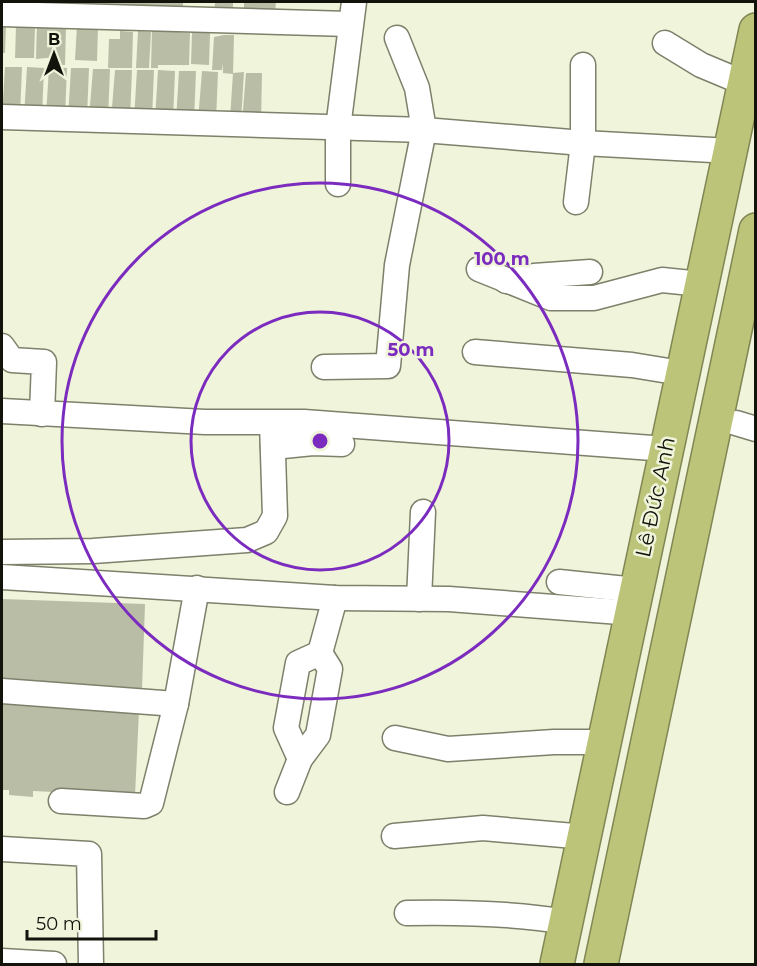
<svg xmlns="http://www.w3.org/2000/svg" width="757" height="966" font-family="Montserrat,sans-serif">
  <rect width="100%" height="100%" fill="#f0f4db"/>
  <g fill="#babda6">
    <polygon points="2,2 183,2 183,10 2,6"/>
    <polygon points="215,2 233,2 233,15 214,15"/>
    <polygon points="244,2 276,2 275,13 244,12"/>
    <polygon points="37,22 66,26 65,65 56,65 56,57 36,59"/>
    <polygon points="2,25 6,25 5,53 2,53"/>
    <polygon points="77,25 98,26 97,61 75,60"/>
    <polygon points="16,26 35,26 34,58 15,58"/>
    <polygon points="152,30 190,33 189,65 158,65 158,68 151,68"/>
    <polygon points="120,31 133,32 132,68 108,68 109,39 120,39"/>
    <polygon points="138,31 151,32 149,68 136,68"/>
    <polygon points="192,32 210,33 209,65 191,64"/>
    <polygon points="224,35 234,35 233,74 223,73 223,63 222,70 212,70 214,37"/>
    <polygon points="5,67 22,67 20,116 2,117"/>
    <polygon points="27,67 44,68 42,116 24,117"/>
    <polygon points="49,67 67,68 65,117 46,117"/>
    <polygon points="71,68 89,68 87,117 68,118"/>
    <polygon points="93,69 110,69 108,118 89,118"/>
    <polygon points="115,70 132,70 130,119 111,120"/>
    <polygon points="137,70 154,70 152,119 134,119"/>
    <polygon points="158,70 175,71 173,120 155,120"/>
    <polygon points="179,71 196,71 194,120 176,121"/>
    <polygon points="202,71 218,72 216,121 198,121"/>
    <polygon points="244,72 241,121 230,119 233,73"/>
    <polygon points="246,73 262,73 261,122 242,122"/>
    <polygon points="2,599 145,604 142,690 2,685"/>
    <polygon points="2,704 139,711 135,796 33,791 33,797 9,795 9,790 2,790"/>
  </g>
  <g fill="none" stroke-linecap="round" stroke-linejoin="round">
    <defs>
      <g id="minor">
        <polyline points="2,14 349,24"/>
        <polyline points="665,43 701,65 744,83"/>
        <polyline points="2,117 424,130 583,143 731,151"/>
        <polyline points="338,184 338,128 354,2"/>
        <polyline points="576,202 583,143 583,65"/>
        <polyline points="479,269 551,298 594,298 662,280 701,284"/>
        <polyline points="506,281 534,276 590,272"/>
        <polyline points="2,346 12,360 44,362 42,414"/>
        <polyline points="475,352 632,365 681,373"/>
        <polyline points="324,367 388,366 397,265 424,130 417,88 397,38"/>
        <polyline points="2,411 205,422 304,422 666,449"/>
        <polyline points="736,423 756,429"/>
        <polyline points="273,447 313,443 342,444"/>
        <polyline points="2,552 93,551 247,540 266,532 275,516 272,423"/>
        <polyline points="2,577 335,598 449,599 633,613"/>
        <polyline points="559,582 636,590"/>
        <polyline points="419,599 423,512"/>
        <polyline points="2,691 176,704"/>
        <polyline points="395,738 448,749 554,742 605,742"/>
        <polyline points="300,759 286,728 298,663 320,653 335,598"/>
        <polyline points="287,792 300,759 318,735 330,669 320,653"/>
        <polyline points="61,801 144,806 151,803 176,704 197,588"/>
        <polyline points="394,836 483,828 586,837"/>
        <polyline points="2,849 89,854 91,964"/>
        <path d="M407 913C460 912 514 913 566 922"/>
        <polyline points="2,961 54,964"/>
      </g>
      <g id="highway">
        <polyline points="557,964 756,30"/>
        <polyline points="601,964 756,230"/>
      </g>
    </defs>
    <use href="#minor" stroke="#7d806a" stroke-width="27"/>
    <use href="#highway" stroke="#808653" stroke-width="36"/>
    <use href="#minor" stroke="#fff" stroke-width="24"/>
    <use href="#highway" stroke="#bcc47a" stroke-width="33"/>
  </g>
  <g fill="none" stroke="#7b2cbf" stroke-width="3">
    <circle cx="320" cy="441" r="129"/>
    <circle cx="320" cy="441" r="258"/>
  </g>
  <g text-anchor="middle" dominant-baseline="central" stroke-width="5" stroke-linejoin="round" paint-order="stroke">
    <g font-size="21" fill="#12130b" stroke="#f0f4db">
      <text transform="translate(655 497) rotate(-78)">Lê Đức Anh</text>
    </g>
  </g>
  <circle cx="320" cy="441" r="9" fill="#7b2cbf" stroke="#f0f4db" stroke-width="3"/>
  <g font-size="18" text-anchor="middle" font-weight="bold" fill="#7b2cbf" stroke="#f0f4db" stroke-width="5" stroke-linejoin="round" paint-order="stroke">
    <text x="502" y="265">100 m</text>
    <text x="411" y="356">50 m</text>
  </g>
  <rect width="757" height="966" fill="none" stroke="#12130b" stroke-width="6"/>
  <g transform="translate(54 54)" stroke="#f0f4db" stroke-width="4.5" paint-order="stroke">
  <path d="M0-4.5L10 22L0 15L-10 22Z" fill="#12130b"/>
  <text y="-9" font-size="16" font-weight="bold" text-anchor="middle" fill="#12130b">B</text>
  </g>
  <path d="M27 930v9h129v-9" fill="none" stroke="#12130b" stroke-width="3"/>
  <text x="36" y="930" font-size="18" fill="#12130b" stroke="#f0f4db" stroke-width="4.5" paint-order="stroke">50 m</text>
</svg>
